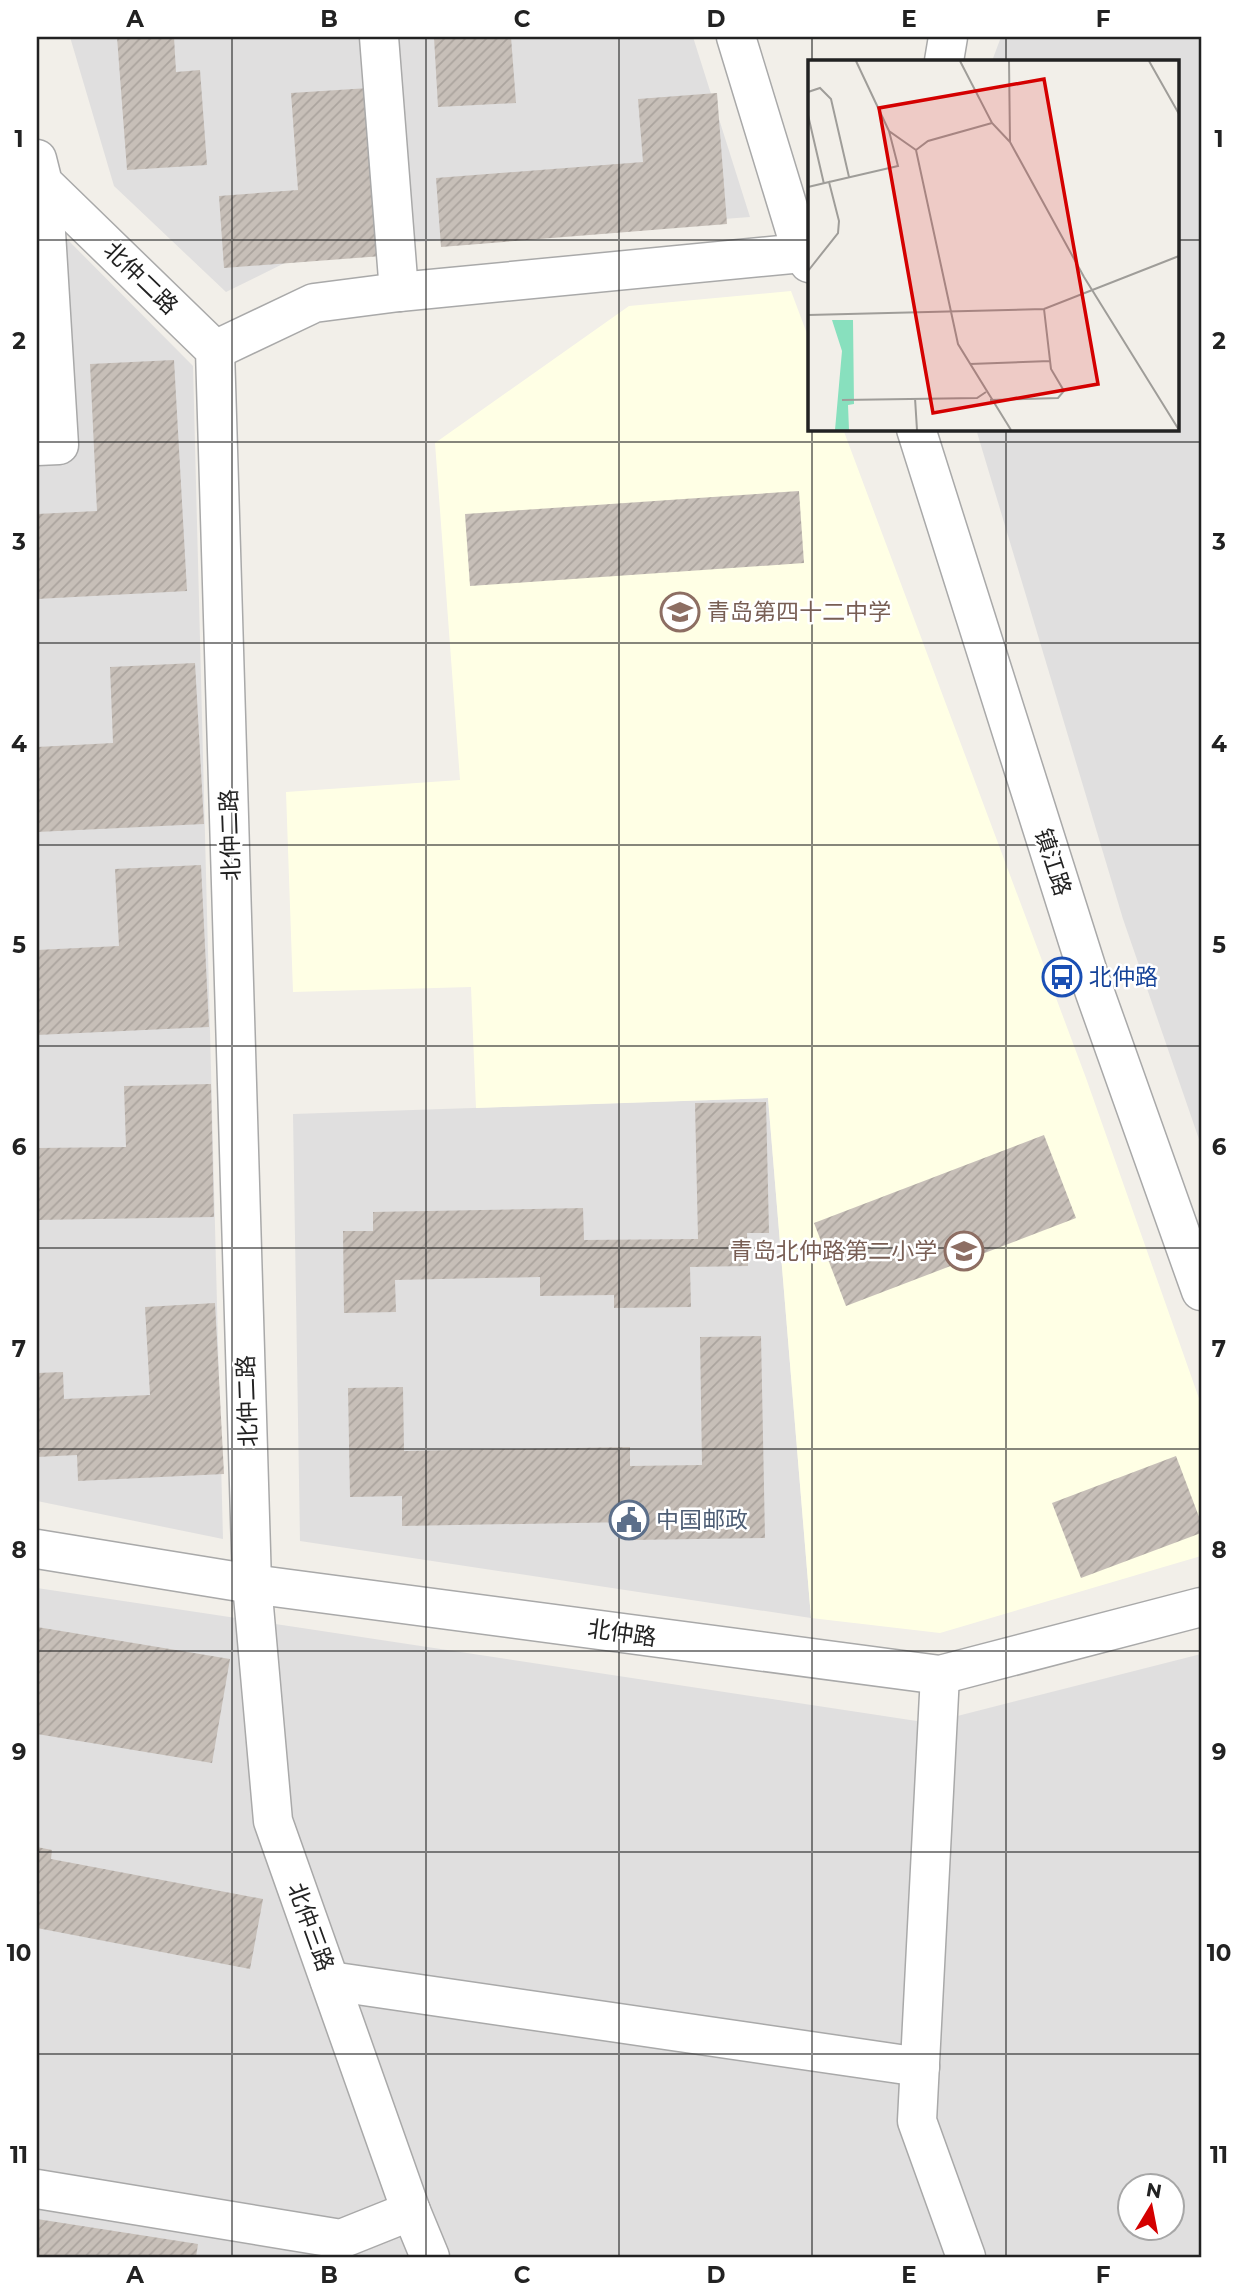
<svg xmlns="http://www.w3.org/2000/svg" width="1238" height="2294" font-family="Montserrat,'Noto Sans SC',sans-serif">
  <defs>
    <pattern id="building-hatch" width="6" height="6" patternUnits="userSpaceOnUse" patternTransform="scale(1.75)"><rect width="6" height="6" fill="#c7bfb8"/><path d="M-1 1l2-2M0 6l6-6M5 7l2-2" fill="none" stroke="#aba49e"/></pattern>
  </defs>
  <rect width="100%" height="100%" fill="#f2efe9"/>
  <g fill="#e0dfdf" fill-rule="evenodd">
    <polygon points="70,37 693,37 750,217 311,250 226,292 114,186"/>
    <polygon points="1001,37 1201,37 1201,1145 1123,919 976,429 1177,429 1177,61 992,61"/>
    <polygon points="37,163 59,231 193,366 223,1539 37,1501"/>
    <polygon points="768,1098 811,1618 300,1541 293,1114"/>
    <path d="M37 1588 930 1723 1201 1654V2257H37ZM1130 2186H1172V2228H1130Z"/>
  </g>
  <polygon fill="#ffffe5" points="791,291 809,339 809,429 843,429 1086,1078 1201,1404 1201,1556 940,1633 811,1618 768,1098 476,1108 471,987 293,992 286,792 460,780 435,443 629,306"/>
  <g fill="url(#building-hatch)">
    <polygon points="117,37 174,37 176,72 200,70 207,165 127,170"/>
    <polygon points="434,37 511,37 516,103 438,107"/>
    <polygon points="369,88 382,256 224,268 219,196 298,190 291,93"/>
    <polygon points="717,93 727,224 441,247 436,178 643,162 638,99"/>
    <polygon points="174,360 187,591 37,599 37,514 97,511 90,364"/>
    <polygon points="799,491 804,563 470,586 465,514"/>
    <polygon points="195,663 204,824 37,832 37,747 113,743 110,667"/>
    <polygon points="201,865 209,1027 37,1035 37,950 119,946 115,869"/>
    <polygon points="211,1084 214,1217 37,1220 37,1148 126,1147 124,1086"/>
    <polygon points="766,1102 769,1233 747,1233 748,1266 690,1267 691,1307 614,1308 614,1295 540,1296 540,1277 395,1280 396,1312 344,1313 343,1231 373,1231 373,1212 583,1208 584,1240 698,1239 695,1103"/>
    <polygon points="1044,1135 1076,1218 846,1306 814,1223"/>
    <polygon points="215,1303 224,1474 78,1481 77,1455 37,1457 37,1373 63,1372 64,1399 150,1395 145,1307"/>
    <polygon points="761,1336 765,1538 631,1540 631,1522 402,1526 402,1496 350,1497 348,1388 403,1387 404,1451 630,1447 630,1466 702,1465 700,1337"/>
    <polygon points="1176,1456 1201,1522 1201,1533 1081,1578 1052,1503"/>
    <polygon points="37,1627 230,1659 212,1763 37,1734"/>
    <polygon points="37,1847 52,1850 51,1859 263,1899 250,1969 37,1928"/>
    <polygon points="37,2219 198,2244 196,2257 37,2257"/>
  </g>
  <g fill="none" stroke-linecap="round" stroke-linejoin="round">
    <defs>
      <g id="minor">
        <polyline points="379,37 399,292"/>
        <polyline points="736,37 802,253 809,263"/>
        <polyline points="944,61 948,37"/>
        <polyline points="37,159 43,183 215,350 252,1584 273,1821 411,2211 430,2257"/>
        <polyline points="215,350 314,303 399,292 802,253"/>
        <polyline points="916,429 1089,976 1201,1291"/>
        <polyline points="37,446 59,445 43,183"/>
        <polyline points="37,1549 252,1584 940,1675 1201,1607"/>
        <polyline points="940,1675 917,2121 966,2257"/>
        <polyline points="330,1981 920,2067"/>
        <polyline points="37,2189 341,2239 411,2211"/>
      </g>
    </defs>
    <use href="#minor" stroke="#a9a9a9" stroke-width="41"/>
    <use href="#minor" stroke="#fff" stroke-width="38"/>
  </g>
  <path fill="none" stroke="#222" stroke-width="2" stroke-opacity="0.55" d="M232 37V2257M426 37V2257M619 37V2257M812 37V61M1006 37V61M37 240H809M1177 240H1201M812 429V2257M1006 429V2257M37 442H1201M37 643H1201M37 845H1201M37 1046H1201M37 1248H1201M37 1449H1201M37 1651H1201M37 1852H1201M37 2054H1201"/>
  <defs>
    <symbol id="school-ring" viewBox="-11 -11 22 22"><circle r="9.5" fill="#fff" stroke="#8d6e63" stroke-width="1.5"/><path d="M0-5L7-2L0 1L-7-2ZM-4 1L0 2.5L4 1V4Q0 6-4 4Z" fill="#8d6e63"/></symbol>
    <symbol id="bus-ring" viewBox="-11 -11 22 22"><circle r="9.5" fill="#fff" stroke="#1a4fb4" stroke-width="1.5"/><path d="M-5-6H5V4H4V6H2V4H-2V6H-4V4H-5ZM-3.5-4V0h7V-4ZM-3.5 1.2v1.5H-2V1.2ZM2 1.2v1.5H3.5V1.2Z" fill="#1a4fb4"/></symbol>
    <symbol id="civic-ring" viewBox="-11 -11 22 22"><circle r="9.5" fill="#fff" stroke="#5c6f8a" stroke-width="1.5"/><path d="M-.6-6.5H3V-4.5H.6V-3L4-1V1h2V6H-6V1h2V-1L-.6-3ZM-1.2 2.5V6h2.4V2.5Z" fill="#5c6f8a"/></symbol>
  </defs>
  <g fill-rule="evenodd">
    <use href="#school-ring" x="658" y="590" width="44" height="44"/>
    <use href="#bus-ring" x="1040" y="955" width="44" height="44"/>
    <use href="#school-ring" x="942" y="1229" width="44" height="44"/>
    <use href="#civic-ring" x="607" y="1498" width="44" height="44"/>
  </g>
  <g text-anchor="middle" dominant-baseline="central" stroke-width="5" stroke-linejoin="round" paint-order="stroke">
    <g font-size="23" fill="#222" stroke="#fff">
      <text transform="translate(141 278) rotate(44)">北仲二路</text>
      <text transform="translate(230 835) rotate(-92)">北仲二路</text>
      <text transform="translate(1053 862) rotate(72)">镇江路</text>
      <text transform="translate(247 1401) rotate(-92)">北仲二路</text>
      <text transform="translate(622 1633) rotate(8)">北仲路</text>
      <text transform="translate(311 1927) rotate(70)">北仲三路</text>
    </g>
    <g font-size="23" fill="#785e54" stroke="#fff" text-anchor="start">
      <text x="707" y="612">青岛第四十二中学</text>
      <text x="937" y="1251" text-anchor="end">青岛北仲路第二小学</text>
    </g>
    <g font-size="23" fill="#164399" stroke="#fff" text-anchor="start">
      <text x="1089" y="977">北仲路</text>
    </g>
    <g font-size="23" fill="#4e5e75" stroke="#fff" text-anchor="start">
      <text x="656" y="1520">中国邮政</text>
    </g>
  </g>
  <g transform="translate(808 60)">
    <rect width="371" height="371" fill="#f2efe9"/>
    <path d="M24 260H45L46 344 40 345 41 370H27L34 291Z" fill="#88e0be"/>
    <path fill="none" stroke="#9f9d99" stroke-width="2" d="M48 1 81 71 108 90 150 284 203 370M152 1 184 63 202 82M201 1 202 82 276 217 371 370M341 1 371 54M0 32 12 28 23 39 41 117M0 55 16 124M108 90 120 81 184 63M21 122 90 106 81 71M0 127 21 122 31 161 30 173 0 211M0 255 236 249 371 196M162 304 242 301M107 338 109 370M34 340 169 338 178 332M182 340 250 338 256 331 243 309 236 249"/>
    <path fill="#d40000" fill-opacity="0.15" stroke="#d40000" stroke-width="3.5" d="M236 19 290 324 125 353 71 48Z"/>
    <rect width="371" height="371" fill="none" stroke="#222" stroke-width="3.5"/>
  </g>
  <rect width="1238" height="2294" fill="none" stroke="#ffffff" stroke-width="77"/>
  <g transform="translate(1151 2207) rotate(10)"><circle r="33" fill="#ffffff" stroke="#a7a7a7" stroke-width="2"/>
  <path d="M0-5L12 26L0 18L-12 26Z" fill="#d40000"/>
  <text y="-10" font-size="19" font-weight="bold" text-anchor="middle" fill="#222222">N</text>
  </g>
  <rect x="38" y="38" width="1162" height="2218" fill="none" stroke="#222" stroke-width="2.5"/>
  <g font-size="23" text-anchor="middle" font-weight="bold" fill="#222">
    <text x="135" y="27">A</text>
    <text x="329" y="27">B</text>
    <text x="522" y="27">C</text>
    <text x="716" y="27">D</text>
    <text x="909" y="27">E</text>
    <text x="1103" y="27">F</text>
    <text x="19" y="147">1</text>
    <text x="1219" y="147">1</text>
    <text x="19" y="349">2</text>
    <text x="1219" y="349">2</text>
    <text x="19" y="550">3</text>
    <text x="1219" y="550">3</text>
    <text x="19" y="752">4</text>
    <text x="1219" y="752">4</text>
    <text x="19" y="953">5</text>
    <text x="1219" y="953">5</text>
    <text x="19" y="1155">6</text>
    <text x="1219" y="1155">6</text>
    <text x="19" y="1357">7</text>
    <text x="1219" y="1357">7</text>
    <text x="19" y="1558">8</text>
    <text x="1219" y="1558">8</text>
    <text x="19" y="1760">9</text>
    <text x="1219" y="1760">9</text>
    <text x="19" y="1961">10</text>
    <text x="1219" y="1961">10</text>
    <text x="19" y="2163">11</text>
    <text x="1219" y="2163">11</text>
    <text x="135" y="2283">A</text>
    <text x="329" y="2283">B</text>
    <text x="522" y="2283">C</text>
    <text x="716" y="2283">D</text>
    <text x="909" y="2283">E</text>
    <text x="1103" y="2283">F</text>
  </g>
</svg>
